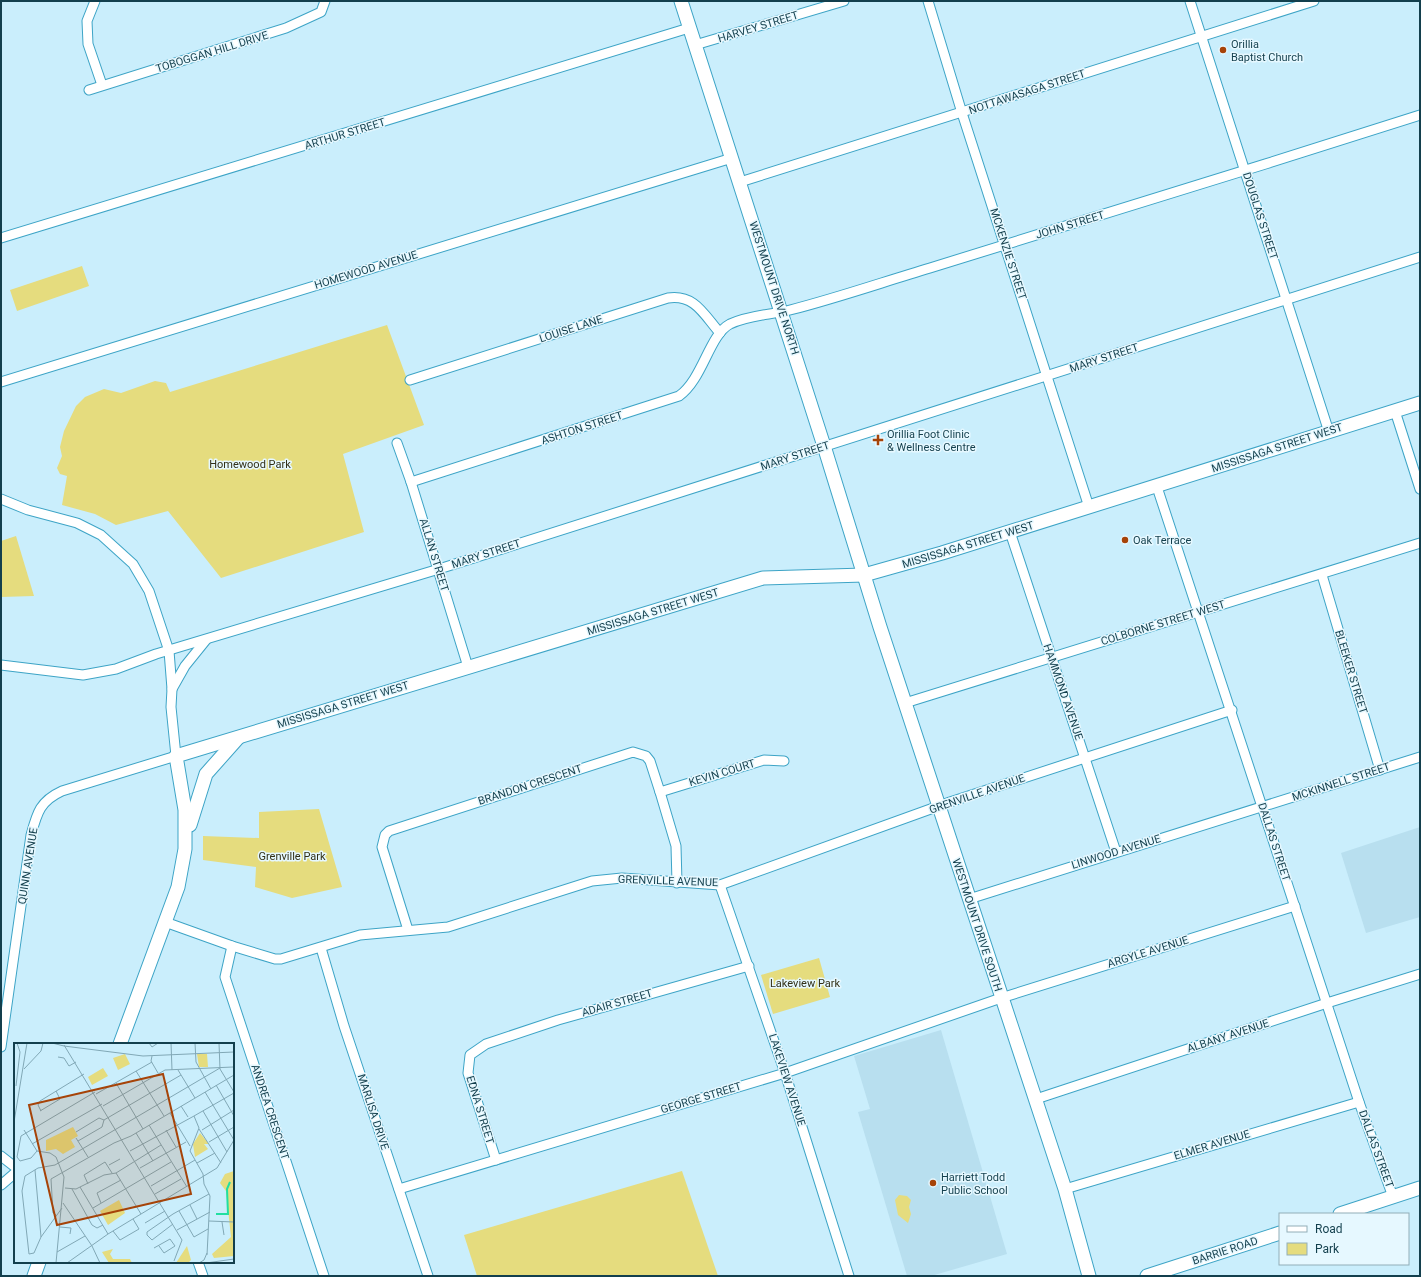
<svg xmlns="http://www.w3.org/2000/svg" width="1421" height="1277" font-family="Roboto,sans-serif">
  <rect width="100%" height="100%" fill="#caeefc"/>
  <g fill="#b8dfef">
    <polygon points="1420,827 1420,917 1366,933 1341,853"/>
    <polygon points="941,1030 1007,1254 931,1276 907,1276 858,1112 870,1109 854,1056"/>
  </g>
  <g fill="#e5dc7e">
    <polygon points="82,266 89,286 17,311 10,290"/>
    <polygon points="387,325 424,425 343,454 364,532 221,578 168,511 116,525 95,514 62,505 67,476 60,474 57,468 62,456 60,447 64,431 76,406 85,397 104,389 121,393 155,381 166,383 170,392"/>
    <polygon points="16,536 34,596 1,597 1,541"/>
    <polygon points="319,809 342,887 292,898 255,887 256,867 203,860 203,836 259,838 259,812"/>
    <polygon points="819,958 830,997 773,1014 761,975"/>
    <polygon points="682,1171 718,1276 477,1276 464,1235"/>
    <polygon points="899,1195 907,1196 911,1200 909,1207 911,1214 908,1223 898,1215 895,1200"/>
  </g>
  <g fill="none" stroke-linecap="round" stroke-linejoin="round">
    <defs>
      <g id="street">
        <polyline points="95,1 87,21 88,44 102,85"/>
        <polyline points="928,1 962,113 1089,507"/>
        <polyline points="1190,1 1329,432"/>
        <polyline points="695,45 844,1"/>
        <polyline points="89,90 286,28 321,12 325,1"/>
        <polyline points="740,182 1314,1"/>
        <polyline points="1,238 689,28"/>
        <path d="M410 380 668 298C695 294 704 315 720 333"/>
        <polyline points="1,382 732,158"/>
        <polyline points="1395,411 1420,489"/>
        <polyline points="397,443 411,482 468,667"/>
        <path d="M411 482 679 396C703 379 709 335 730 324 749 315 770 315 790 310 837 298 883 282 930 268 1094 218 1257 167 1420 115"/>
        <polyline points="1157,487 1359,1102 1393,1197"/>
        <path d="M1 499 28 510 77 523 101 535 133 564 149 591 169 651 172 689 171 707 176 756 62 791C40 801 37 813 31 835L1 1047"/>
        <polyline points="1010,532 1116,852"/>
        <polyline points="1322,575 1380,770"/>
        <polyline points="1,665 83,675 116,669 156,654 439,569 1420,257"/>
        <polyline points="172,689 185,666 206,640"/>
        <polyline points="905,703 1420,543"/>
        <polyline points="660,792 764,760 784,761"/>
        <polyline points="720,885 785,1073 849,1276"/>
        <polyline points="969,899 1420,757"/>
        <polyline points="165,922 232,946 275,959 281,959 360,935 448,927 592,881 622,878 720,885 950,802 1232,710"/>
        <polyline points="408,930 382,847 385,835 389,831 633,752 646,756 650,761 660,792 676,846 677,883"/>
        <polyline points="232,946 225,977 324,1276"/>
        <polyline points="321,948 344,1026 428,1276"/>
        <polyline points="1036,1099 1327,1003 1420,974"/>
        <polyline points="1,1156 15,1167"/>
        <polyline points="496,1160 468,1073 470,1055 486,1044 558,1020 749,966"/>
        <polyline points="1,1185 15,1173"/>
        <polyline points="399,1189 785,1073 1001,998 1295,906"/>
        <polyline points="1065,1189 1359,1102"/>
        <polyline points="198,1262 203,1276"/>
      </g>
      <g id="secondary">
        <polyline points="681,1 824,446 880,627 1065,1189 1089,1276"/>
        <polyline points="190,825 206,774 238,738"/>
        <polyline points="120,1044 178,887 185,849 185,810 176,756 763,578 864,575 942,553 1420,403"/>
        <polyline points="1340,1214 1420,1188"/>
        <polyline points="34,1276 39,1262"/>
        <polyline points="1147,1276 1280,1233"/>
      </g>
    </defs>
    <use href="#street" stroke="#3da4c6" stroke-width="11"/>
    <use href="#secondary" stroke="#3da4c6" stroke-width="15"/>
    <use href="#street" stroke="#fff" stroke-width="9"/>
    <use href="#secondary" stroke="#fff" stroke-width="13"/>
  </g>
  <g fill="#a64308" stroke="#e6f8ff" stroke-width="1.5">
    <circle cx="1223" cy="50" r="4"/>
    <path d="M876 434h4v4h4v4h-4v4h-4v-4h-4v-4h4z"/>
    <circle cx="1125" cy="540" r="4"/>
    <circle cx="933" cy="1183" r="4"/>
  </g>
  <g text-anchor="middle" dominant-baseline="central" stroke-width="3" stroke-linejoin="round" paint-order="stroke">
    <g font-size="11" fill="#133f4d" stroke="#e6f8ff">
      <text transform="translate(758 27) rotate(-17)">HARVEY STREET</text>
      <text transform="translate(212 52) rotate(-17)">TOBOGGAN HILL DRIVE</text>
      <text transform="translate(1027 92) rotate(-18)">NOTTAWASAGA STREET</text>
      <text transform="translate(345 134) rotate(-17)">ARTHUR STREET</text>
      <text transform="translate(1260 216) rotate(72)">DOUGLAS STREET</text>
      <text transform="translate(1070 225) rotate(-17)">JOHN STREET</text>
      <text transform="translate(1008 254) rotate(72)">MCKENZIE STREET</text>
      <text transform="translate(366 270) rotate(-17)">HOMEWOOD AVENUE</text>
      <text transform="translate(774 288) rotate(72)">WESTMOUNT DRIVE NORTH</text>
      <text transform="translate(571 329) rotate(-18)">LOUISE LANE</text>
      <text transform="translate(1104 358) rotate(-18)">MARY STREET</text>
      <text transform="translate(582 428) rotate(-18)">ASHTON STREET</text>
      <text transform="translate(1277 448) rotate(-18)">MISSISSAGA STREET WEST</text>
      <text transform="translate(795 456) rotate(-18)">MARY STREET</text>
      <text transform="translate(968 545) rotate(-17)">MISSISSAGA STREET WEST</text>
      <text transform="translate(486 554) rotate(-18)">MARY STREET</text>
      <text transform="translate(434 555) rotate(73)">ALLAN STREET</text>
      <text transform="translate(653 612) rotate(-17)">MISSISSAGA STREET WEST</text>
      <text transform="translate(1163 623) rotate(-17)">COLBORNE STREET WEST</text>
      <text transform="translate(1351 672) rotate(73)">BLEEKER STREET</text>
      <text transform="translate(1063 692) rotate(71)">HAMMOND AVENUE</text>
      <text transform="translate(343 705) rotate(-17)">MISSISSAGA STREET WEST</text>
      <text transform="translate(722 773) rotate(-17)">KEVIN COURT</text>
      <text transform="translate(1341 782) rotate(-18)">MCKINNELL STREET</text>
      <text transform="translate(530 785) rotate(-18)">BRANDON CRESCENT</text>
      <text transform="translate(977 794) rotate(-19)">GRENVILLE AVENUE</text>
      <text transform="translate(1274 842) rotate(72)">DALLAS STREET</text>
      <text transform="translate(1116 852) rotate(-17)">LINWOOD AVENUE</text>
      <text transform="translate(28 866) rotate(-81)">QUINN AVENUE</text>
      <text transform="translate(668 881) rotate(2)">GRENVILLE AVENUE</text>
      <text transform="translate(977 925) rotate(72)">WESTMOUNT DRIVE SOUTH</text>
      <text transform="translate(1148 952) rotate(-17)">ARGYLE AVENUE</text>
      <text transform="translate(617 1003) rotate(-16)">ADAIR STREET</text>
      <text transform="translate(1228 1036) rotate(-18)">ALBANY AVENUE</text>
      <text transform="translate(787 1080) rotate(72)">LAKEVIEW AVENUE</text>
      <text transform="translate(701 1098) rotate(-17)">GEORGE STREET</text>
      <text transform="translate(480 1110) rotate(73)">EDNA STREET</text>
      <text transform="translate(270 1112) rotate(72)">ANDREA CRESCENT</text>
      <text transform="translate(373 1112) rotate(72)">MARLISA DRIVE</text>
      <text transform="translate(1212 1145) rotate(-17)">ELMER AVENUE</text>
      <text transform="translate(1376 1149) rotate(70)">DALLAS STREET</text>
      <text transform="translate(1225 1251) rotate(-18)">BARRIE ROAD</text>
    </g>
    <g font-size="11" fill="#133f4d" stroke="#e6f8ff" text-anchor="start">
      <text x="1231" y="44">Orillia<tspan x="1231" dy="13">Baptist Church</tspan></text>
      <text x="887" y="434">Orillia Foot Clinic<tspan x="887" dy="13">&amp; Wellness Centre</tspan></text>
      <text x="1133" y="540">Oak Terrace</text>
      <text x="941" y="1177">Harriett Todd<tspan x="941" dy="13">Public School</tspan></text>
    </g>
    <g font-size="11" fill="#323017" stroke="#e6f8ff">
      <text x="250" y="464">Homewood Park</text>
      <text x="292" y="856">Grenville Park</text>
      <text x="805" y="983">Lakeview Park</text>
    </g>
  </g>
  <g transform="translate(14 1043)">
    <rect width="220" height="220" fill="#caeefc"/>
    <path d="M111 11 116 21 104 27 99 15ZM183 11H193L194 24H185ZM89 25 94 33 78 42 74 34ZM59 84 64 93 57 97 61 104 49 111 42 106 32 108V97ZM186 90 195 101H190L194 106 181 114 179 101ZM220 128V213L200 215 198 211 217 194 212 148 206 140 211 131ZM105 157 111 170 94 182 86 168ZM173 203 177 217 174 220H162ZM99 206 96 211 99 216H116L118 220H95L88 209Z" fill="#e5dc7e"/>
    <path fill="none" stroke="#21dfa1" stroke-width="2" d="M202 171H214L213 146 216 139"/>
    <path fill="none" stroke="#81a8b6" stroke-width="1" d="M38 0 50 3M135 0 138 4 144 0M157 0 158 27M181 0 182 19 197 46M205 0 206 26 220 49M50 2 168 197 160 218M50 3 129 13 220 9M138 13 137 18 144 30M44 14 50 15 55 23 62 19M10 26 27 8 29 0M164 27 181 55M122 28 150 73M102 40 129 86M202 42 220 73M2 43 6 9 3 0M191 49 220 97M82 51 138 19M89 63 151 27 219 24M167 63 174 74M26 68 46 56 42 48M27 68 24 62 26 58 70 31M189 68 213 109M156 70 176 103M90 77 167 32M0 79 13 0M135 82 173 144M185 86 207 120M10 87 23 108 36 110 42 114 50 134 42 220M152 87 162 104M188 87 220 67M62 89 85 75 90 77M122 90 139 118M62 95 74 114M64 98 88 84 90 77M195 99 220 84M18 101 88 61M116 108 180 73M6 118 3 114 7 93 81 49M6 118 17 115 23 108M183 120 201 110M95 122 106 116M126 125 172 99M21 127 27 194M102 130 127 171M74 141 70 132 91 119 98 130M137 143 181 117M66 144 94 191M51 145 62 146 90 132 102 130 147 102M58 146 78 182 83 185 89 182M141 151 167 136M49 160 78 203 86 220M87 160 83 150 107 137M176 162 183 176M48 165 27 194 20 210 15 211 8 148 11 133 24 125 41 122 206 25M79 165 157 119M165 168 180 194 194 186M42 172 39 170 37 136 100 100 117 93 220 32M195 178 220 179M208 179 210 192M131 180 151 168M159 181 138 197 133 192V189L159 171 195 151M46 184 57 185 56 191M163 187 196 169M99 188 106 197 125 186 119 176M145 203 150 210 161 203M140 205 156 196 161 203M43 209 71 193M193 212 196 153 190 141 189 131 176 108 185 85 180 73 220 50M53 220 94 191 203 125 220 97M185 220 190 217 193 210M192 220 220 216"/>
    <path fill="#a64308" fill-opacity="0.15" stroke="#a64308" stroke-width="2" d="M149 31 177 151 43 182 15 62Z"/>
    <rect width="220" height="220" fill="none" stroke="#133f4d" stroke-width="2"/>
  </g>
  <rect width="1421" height="1277" fill="none" stroke="#133f4d" stroke-width="4"/>
  <rect x="1279" y="1213" width="130" height="52" fill="#e6f8ff" stroke="#92aeb8"/>
  <rect x="1287" y="1226" width="20" height="6" fill="#ffffff" stroke="#92aeb8"/>
  <text x="1315" y="1233" font-size="12" fill="#133f4d">Road</text>
  <rect x="1287" y="1243" width="20" height="12" fill="#e5dc7e" stroke="#92aeb8"/>
  <text x="1315" y="1253" font-size="12" fill="#133f4d">Park</text>
</svg>
